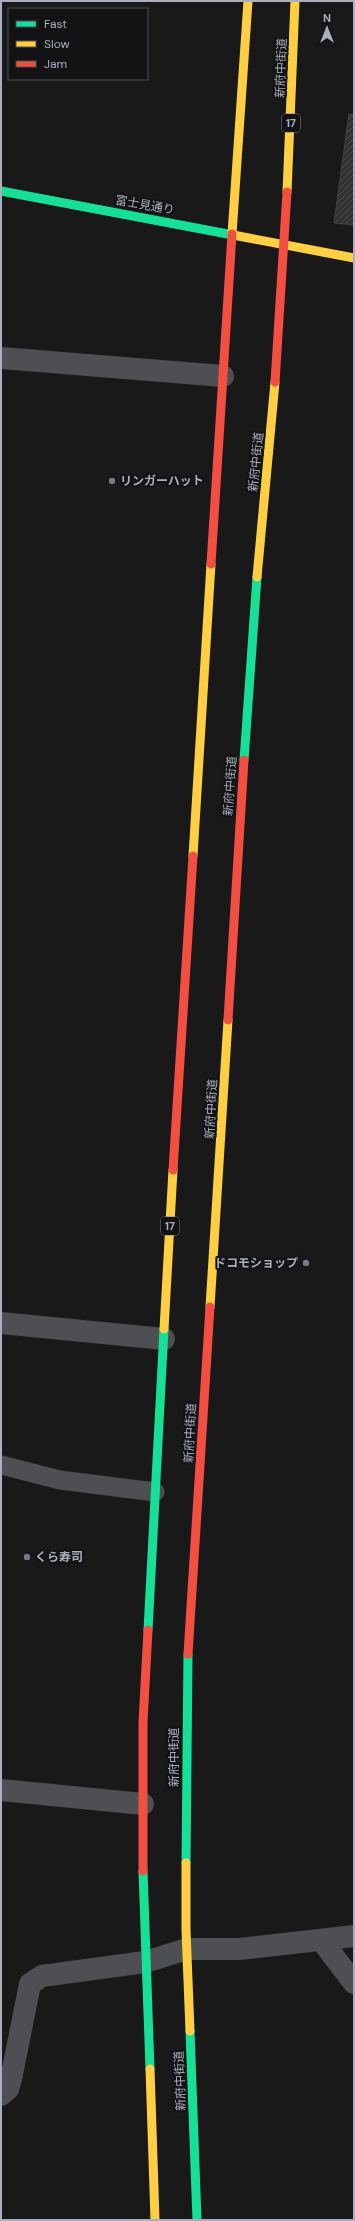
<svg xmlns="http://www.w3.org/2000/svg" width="355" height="2221" font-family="'DM Sans','Noto Sans JP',sans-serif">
  <defs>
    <pattern id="building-hatch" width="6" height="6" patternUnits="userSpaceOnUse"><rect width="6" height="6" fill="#313132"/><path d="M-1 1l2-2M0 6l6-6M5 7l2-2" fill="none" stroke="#4c4c4e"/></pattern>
  </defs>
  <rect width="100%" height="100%" fill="#19191a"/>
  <polygon fill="url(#building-hatch)" stroke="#424346" points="349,114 354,115 354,225 334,223"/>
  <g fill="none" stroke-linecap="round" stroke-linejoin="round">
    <polyline stroke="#4d4f53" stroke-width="19" points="1,1465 60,1480 155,1492"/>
    <g stroke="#4d4f53" stroke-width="22">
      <polyline points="1,358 223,376"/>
      <polyline points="1,1323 164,1339"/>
      <polyline points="1,1790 143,1804"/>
      <polyline points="322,1941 354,1983"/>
      <polyline points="1,2095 8,2089 11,2079 30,1984 42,1976 145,1962 187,1949 240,1949 354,1936"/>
    </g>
    <g stroke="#16e098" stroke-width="9">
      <polyline points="1,191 233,235"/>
      <polyline points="244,760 257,577"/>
      <polyline points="148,1630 164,1329"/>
      <polyline points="186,1863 188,1654"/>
      <polyline points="143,1871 150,2069"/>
      <polyline points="190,2031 197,2220"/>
    </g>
    <g stroke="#ffcf43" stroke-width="9">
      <polyline points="287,192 295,1"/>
      <polyline points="232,234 248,1"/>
      <polyline points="233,235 354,258"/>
      <polyline points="257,577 275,382"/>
      <polyline points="193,856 211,564"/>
      <polyline points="210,1307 228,1020"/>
      <polyline points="164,1329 173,1170"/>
      <polyline points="186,1863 186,1930 190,2031"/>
      <polyline points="150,2069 155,2220"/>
    </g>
    <g stroke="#f24e42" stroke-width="9">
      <polyline points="275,382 287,192"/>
      <polyline points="211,564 232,234"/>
      <polyline points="228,1020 244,760"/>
      <polyline points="173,1170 193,856"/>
      <polyline points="188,1654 210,1307"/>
      <polyline points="143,1871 143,1722 148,1630"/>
    </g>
  </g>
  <g fill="#777a83" stroke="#131316" stroke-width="1.5">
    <circle cx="112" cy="481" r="4"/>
    <circle cx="306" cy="1263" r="4"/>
    <circle cx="27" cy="1557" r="4"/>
  </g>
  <g text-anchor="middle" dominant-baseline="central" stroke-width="4" stroke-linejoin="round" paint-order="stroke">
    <g fill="#131316" stroke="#7d808a" stroke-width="1">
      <rect x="282" y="114" width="18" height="18" rx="3"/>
      <rect x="161" y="1217" width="18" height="18" rx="3"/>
    </g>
    <g font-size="11" font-weight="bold" fill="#aaafbb">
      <text x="291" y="123">17</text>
      <text x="170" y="1226">17</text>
    </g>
    <g font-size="12" fill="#aaafbb" stroke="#131316">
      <text transform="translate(281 68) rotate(-88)">新府中街道</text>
      <text transform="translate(145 205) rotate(10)">富士見通り</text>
      <text transform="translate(256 462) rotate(-84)">新府中街道</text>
      <text transform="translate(230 786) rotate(-86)">新府中街道</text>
      <text transform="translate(211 1109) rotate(-87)">新府中街道</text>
      <text transform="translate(190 1433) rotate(-87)">新府中街道</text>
      <text transform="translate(174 1757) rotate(-90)">新府中街道</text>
      <text transform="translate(180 2081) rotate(-92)">新府中街道</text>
    </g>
    <g font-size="12" font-weight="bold" fill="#aaafbb" stroke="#131316" text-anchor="start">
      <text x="120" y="481">リンガーハット</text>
      <text x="298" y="1263" text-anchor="end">ドコモショップ</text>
      <text x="35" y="1557">くら寿司</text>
    </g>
  </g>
  <rect width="355" height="2221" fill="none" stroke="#aaafbb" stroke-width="4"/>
  <rect x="8" y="8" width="140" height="72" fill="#131316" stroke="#4f5158"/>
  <rect x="16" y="21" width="20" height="6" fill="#16e098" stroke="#4f5158"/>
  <text x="44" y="28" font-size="12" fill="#aaafbb">Fast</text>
  <rect x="16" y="41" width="20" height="6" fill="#ffcf43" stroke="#4f5158"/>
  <text x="44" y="48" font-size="12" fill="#aaafbb">Slow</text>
  <rect x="16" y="61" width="20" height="6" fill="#f24e42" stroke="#4f5158"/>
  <text x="44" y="68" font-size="12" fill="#aaafbb">Jam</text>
  <g transform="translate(327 28)" stroke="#131316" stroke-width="3" paint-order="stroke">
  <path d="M0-3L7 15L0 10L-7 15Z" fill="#aaafbb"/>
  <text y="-6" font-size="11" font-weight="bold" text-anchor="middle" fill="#aaafbb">N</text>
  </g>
</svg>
